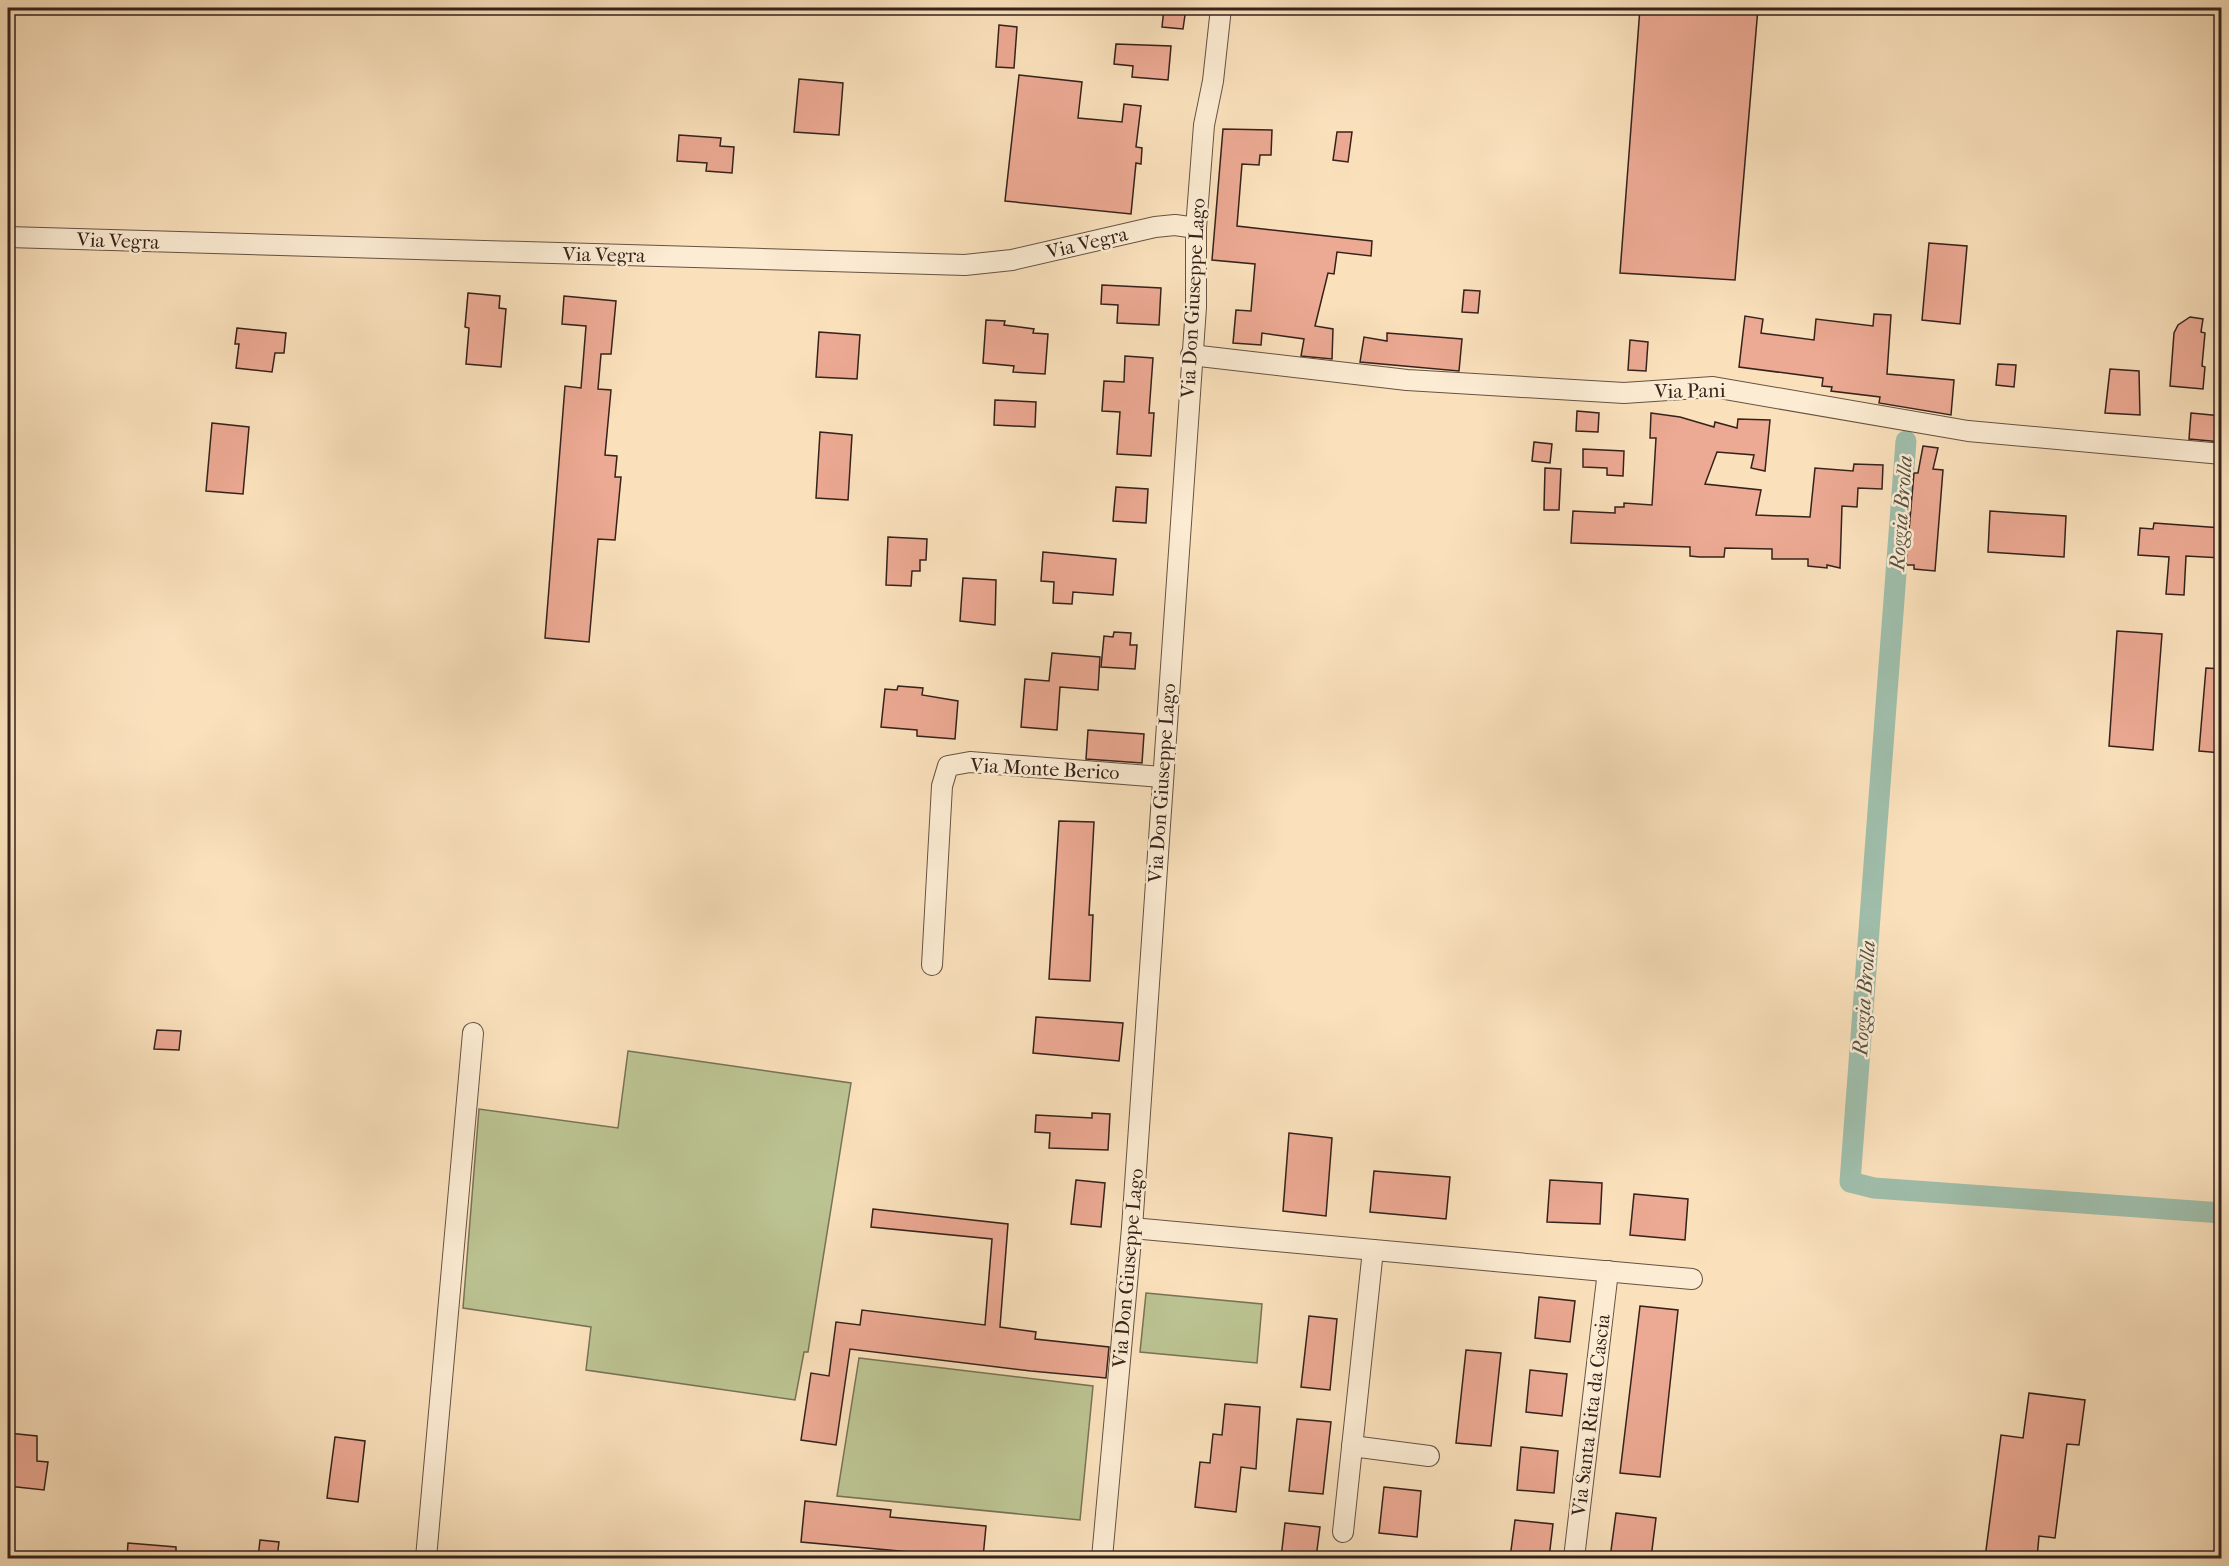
<svg xmlns="http://www.w3.org/2000/svg" width="2229" height="1566" font-family="'IM FELL French Canon',serif">
  <rect width="100%" height="100%" fill="#fae1bc"/>
  <filter id="stains"><feTurbulence type="fractalNoise" baseFrequency=".00333" numOctaves="4"/><feColorMatrix values="0 0 0 0 .2 0 0 0 0 .09 0 0 0 0 .02 0 0 0 .5 -.17"/></filter>
  <radialGradient id="worn" r=".72"><stop offset=".6" stop-color="#630" stop-opacity="0"/><stop offset="1" stop-color="#630" stop-opacity=".3"/></radialGradient>
  <g fill="#bcc392" stroke="#787256" stroke-width="1.5">
    <polygon points="628,1051 851,1083 808,1352 804,1352 795,1400 586,1370 591,1327 463,1308 479,1109 618,1128"/>
    <polygon points="1146,1293 1262,1304 1257,1363 1140,1352"/>
    <polygon points="859,1358 1093,1386 1080,1520 837,1496"/>
  </g>
  <g fill="none" stroke-linecap="round" stroke-linejoin="round">
    <polyline stroke="#9fbeab" stroke-width="21" points="1906,441 1850,1182 1874,1188 2222,1213"/>
  </g>
  <g fill="#eca993" stroke="#35221b" stroke-width="1.5">
    <polygon points="1164,8 1186,8 1183,29 1162,27"/>
    <polygon points="1640,8 1758,8 1735,280 1620,273"/>
    <polygon points="999,25 1017,27 1014,68 996,67"/>
    <polygon points="1116,44 1171,46 1168,80 1132,77 1133,66 1114,64"/>
    <polygon points="1019,75 1082,82 1078,118 1122,122 1124,104 1141,106 1136,147 1142,148 1141,164 1136,163 1131,214 1005,201"/>
    <polygon points="799,79 843,83 839,135 794,132"/>
    <polygon points="1223,129 1272,130 1271,155 1260,155 1259,165 1242,164 1237,226 1372,241 1371,256 1337,252 1334,274 1328,273 1315,326 1333,329 1332,359 1301,356 1304,339 1262,333 1261,345 1233,343 1236,310 1251,311 1255,264 1212,260"/>
    <polygon points="1337,132 1352,132 1348,162 1333,160"/>
    <polygon points="679,135 721,138 720,146 734,147 732,173 706,171 707,163 677,161"/>
    <polygon points="1929,243 1967,246 1960,324 1922,320"/>
    <polygon points="1102,285 1161,288 1159,325 1117,323 1118,305 1101,304"/>
    <polygon points="1464,290 1480,291 1478,313 1462,312"/>
    <polygon points="468,293 500,296 499,308 506,309 501,367 466,364 469,328 465,327"/>
    <polygon points="564,296 616,301 611,354 601,354 598,389 611,390 605,455 617,456 615,477 621,477 615,540 598,539 589,642 545,638 565,386 581,388 586,326 562,324"/>
    <polygon points="1874,314 1891,315 1887,374 1954,380 1951,415 1879,403 1880,397 1831,391 1832,387 1822,386 1823,378 1739,367 1745,316 1763,319 1761,333 1814,340 1816,319 1873,326"/>
    <polygon points="2190,317 2203,319 2201,332 2205,333 2202,366 2205,367 2203,389 2170,386 2174,333 2178,325"/>
    <polygon points="986,320 1005,321 1004,325 1034,329 1033,333 1048,334 1045,374 1013,372 1014,366 983,363"/>
    <polygon points="237,328 286,333 284,353 275,353 272,372 236,368 239,344 235,344"/>
    <polygon points="819,332 860,335 857,379 816,377"/>
    <polygon points="1387,333 1462,339 1459,371 1360,362 1364,337 1387,341"/>
    <polygon points="1630,340 1648,342 1646,371 1628,370"/>
    <polygon points="1125,356 1153,358 1149,413 1154,413 1151,456 1117,454 1120,412 1102,411 1104,381 1124,382"/>
    <polygon points="1998,364 2016,365 2014,387 1996,385"/>
    <polygon points="2110,369 2139,371 2140,415 2105,413"/>
    <polygon points="995,400 1036,402 1035,427 994,425"/>
    <polygon points="1577,411 1599,413 1598,432 1576,431"/>
    <polygon points="1651,413 1680,417 1714,427 1715,422 1737,428 1738,419 1770,420 1765,471 1751,468 1754,455 1717,452 1705,484 1761,490 1756,515 1810,517 1815,468 1853,471 1854,464 1883,465 1882,489 1858,488 1857,507 1842,506 1840,568 1827,565 1827,568 1808,566 1808,559 1772,559 1772,549 1725,548 1724,557 1700,557 1690,556 1690,547 1571,543 1573,511 1615,513 1615,507 1624,507 1624,503 1652,505 1656,438 1650,438"/>
    <polygon points="2191,413 2222,416 2222,442 2189,439"/>
    <polygon points="212,423 249,427 243,494 206,491"/>
    <polygon points="820,432 852,435 848,500 816,498"/>
    <polygon points="1534,442 1552,444 1550,463 1532,461"/>
    <polygon points="1923,446 1938,448 1933,469 1943,470 1935,571 1914,569 1914,565 1906,565 1914,473 1918,473"/>
    <polygon points="1583,449 1624,451 1623,476 1607,475 1607,468 1583,467"/>
    <polygon points="1545,468 1561,469 1559,510 1544,510"/>
    <polygon points="1116,487 1148,489 1146,523 1113,521"/>
    <polygon points="1990,511 2066,516 2064,557 1988,552"/>
    <polygon points="2154,523 2222,528 2222,558 2186,556 2184,595 2166,594 2169,557 2138,555 2140,528 2153,529"/>
    <polygon points="888,537 927,539 926,560 920,560 920,571 912,571 911,586 886,585"/>
    <polygon points="1043,552 1116,559 1113,595 1073,592 1072,604 1053,603 1054,582 1041,581"/>
    <polygon points="963,578 996,580 995,625 960,621"/>
    <polygon points="2117,631 2162,634 2153,750 2109,746"/>
    <polygon points="1114,632 1131,633 1130,645 1137,645 1135,669 1101,667 1104,636 1113,637"/>
    <polygon points="1052,653 1100,657 1098,690 1060,687 1057,730 1021,727 1025,679 1049,681"/>
    <polygon points="2206,668 2222,669 2222,753 2199,751"/>
    <polygon points="898,686 923,688 922,695 958,701 955,739 917,736 917,730 881,727 885,689 897,690"/>
    <polygon points="1088,730 1144,734 1142,763 1086,759"/>
    <polygon points="1059,821 1094,822 1089,915 1093,915 1090,981 1049,979"/>
    <polygon points="1036,1017 1123,1023 1119,1061 1033,1053"/>
    <polygon points="157,1030 181,1031 179,1050 154,1049"/>
    <polygon points="1092,1113 1110,1114 1108,1150 1049,1148 1050,1133 1035,1132 1036,1115 1092,1118"/>
    <polygon points="1289,1133 1332,1138 1326,1216 1283,1211"/>
    <polygon points="1374,1171 1450,1177 1446,1219 1370,1212"/>
    <polygon points="1076,1180 1105,1183 1101,1227 1071,1224"/>
    <polygon points="1550,1180 1602,1183 1600,1224 1547,1222"/>
    <polygon points="1634,1194 1688,1199 1685,1240 1630,1235"/>
    <polygon points="873,1209 1008,1224 1000,1327 1036,1332 1035,1339 1109,1347 1106,1378 1031,1371 850,1349 836,1445 801,1440 811,1373 829,1376 836,1322 860,1325 862,1310 985,1325 992,1239 871,1227"/>
    <polygon points="1539,1297 1575,1301 1570,1342 1535,1338"/>
    <polygon points="1640,1306 1678,1310 1660,1477 1620,1473"/>
    <polygon points="1309,1316 1337,1319 1330,1390 1301,1387"/>
    <polygon points="1466,1350 1501,1353 1491,1446 1456,1443"/>
    <polygon points="1530,1370 1567,1374 1562,1416 1526,1412"/>
    <polygon points="2029,1393 2085,1400 2079,1445 2067,1444 2055,1538 2039,1536 2037,1558 1985,1558 2001,1435 2023,1438"/>
    <polygon points="1225,1404 1260,1407 1256,1469 1241,1467 1236,1512 1195,1507 1200,1462 1210,1463 1213,1434 1222,1435"/>
    <polygon points="1297,1419 1331,1422 1323,1494 1289,1491"/>
    <polygon points="8,1433 37,1436 37,1461 48,1462 44,1490 8,1486"/>
    <polygon points="335,1437 365,1441 358,1502 327,1498"/>
    <polygon points="1521,1447 1558,1451 1554,1493 1517,1490"/>
    <polygon points="1384,1487 1421,1491 1417,1537 1379,1533"/>
    <polygon points="805,1501 891,1510 890,1517 986,1526 983,1558 933,1558 921,1557 921,1553 801,1542"/>
    <polygon points="1616,1513 1656,1518 1651,1558 1610,1558"/>
    <polygon points="1515,1520 1553,1524 1549,1558 1510,1558"/>
    <polygon points="1285,1523 1320,1527 1316,1558 1281,1558"/>
    <polygon points="260,1540 279,1542 277,1558 258,1558"/>
    <polygon points="128,1543 176,1547 176,1558 127,1558"/>
  </g>
  <g fill="none" stroke-linecap="round" stroke-linejoin="round">
    <defs>
      <g id="minor">
        <polyline points="8,237 965,265 1012,260 1155,227 1175,225 1196,228"/>
        <polyline points="1191,355 1407,380 1624,393 1713,387 1968,431 2222,454"/>
        <polyline points="932,965 942,786 948,766 970,762 1162,777"/>
        <polyline points="1132,1228 1692,1279"/>
        <polyline points="1352,1446 1429,1456"/>
        <polyline points="1343,1532 1373,1250"/>
        <polyline points="426,1558 473,1033"/>
        <polyline points="1102,1558 1132,1228 1196,307 1196,228 1204,125 1213,81 1221,8"/>
        <polyline points="1574,1558 1608,1271"/>
      </g>
    </defs>
    <use href="#minor" stroke="#665243" stroke-width="22"/>
    <use href="#minor" stroke="#fcecd3" stroke-width="20"/>
  </g>
  <g text-anchor="middle" dominant-baseline="central" stroke-width="5" stroke-linejoin="round" paint-order="stroke">
    <g font-size="20" fill="#35221b" stroke="#fcecd3">
      <text transform="translate(118 241) rotate(2)">Via Vegra</text>
      <text transform="translate(1087 243) rotate(-13)">Via Vegra</text>
      <text transform="translate(604 255) rotate(1)">Via Vegra</text>
      <text transform="translate(1193 298) rotate(-87)">Via Don Giuseppe Lago</text>
      <text transform="translate(1690 391) rotate(-1)">Via Pani</text>
      <text transform="translate(1045 769) rotate(3)">Via Monte Berico</text>
      <text transform="translate(1162 783) rotate(-86)">Via Don Giuseppe Lago</text>
      <text transform="translate(1128 1268) rotate(-85)">Via Don Giuseppe Lago</text>
      <text transform="translate(1591 1415) rotate(-83)">Via Santa Rita da Cascia</text>
    </g>
    <g font-size="21" font-style="italic" fill="#555146" stroke="#fcecd3">
      <text transform="translate(1901 513) rotate(-86)">Roggia Brolla</text>
      <text transform="translate(1864 998) rotate(-86)">Roggia Brolla</text>
    </g>
  </g>
  <rect width="2229" height="1566" fill="none" stroke="#fae1bc" stroke-width="30"/>
  <rect x="9" y="9" width="2211" height="1548" fill="none" stroke="#35221b" stroke-width="3"/>
  <rect x="15" y="15" width="2199" height="1536" fill="none" stroke="#35221b" stroke-width="1.5"/>
  <rect width="100%" height="100%" filter="url(#stains)"/>
  <rect width="100%" height="100%" fill="url(#worn)"/>
</svg>
